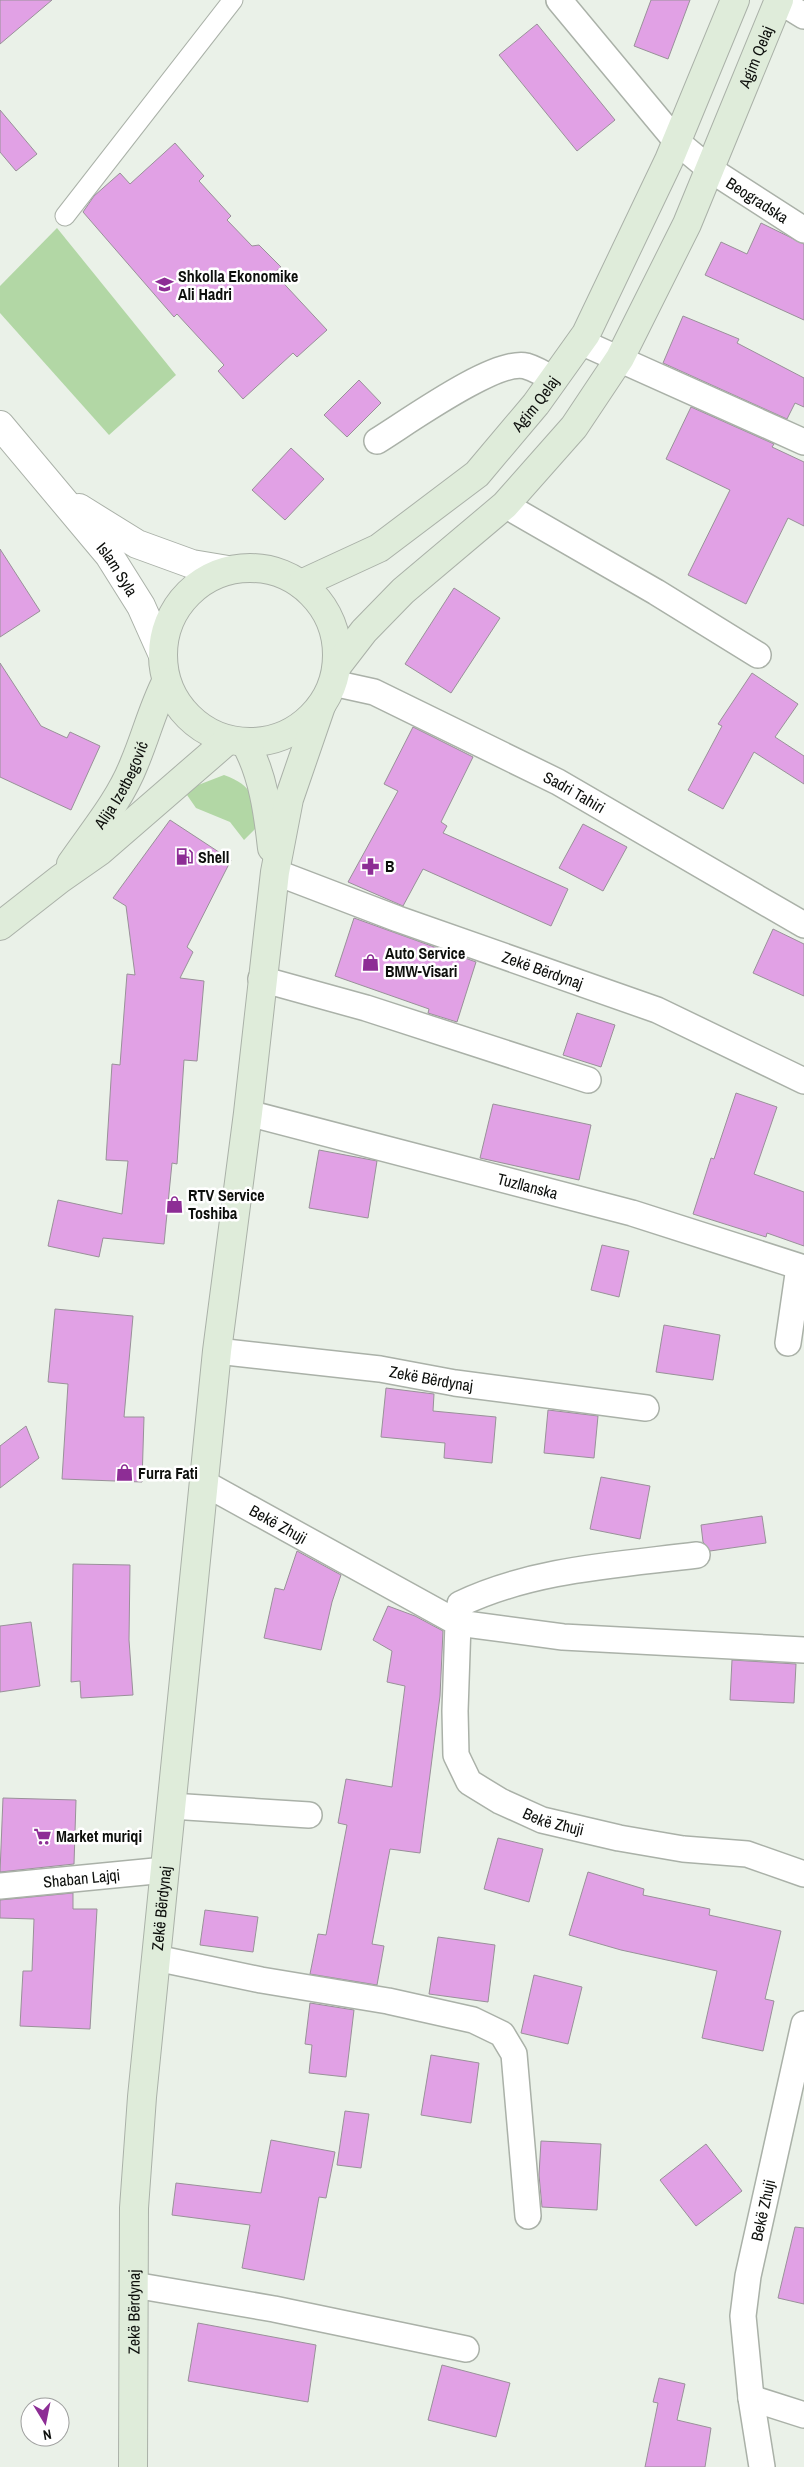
<svg xmlns="http://www.w3.org/2000/svg" width="804" height="2467" font-family="'Archivo Narrow',sans-serif">
  <rect width="100%" height="100%" fill="#eaf1e8"/>
  <g fill="#b2d7a5">
    <polygon points="57,228 176,375 109,435 0,313 0,286"/>
    <path d="M224 775C254 786 256 799 255 829L244 840 230 822 196 808 187 795 193 787Z"/>
  </g>
  <g fill="#e1a1e5" stroke="#999199">
    <polygon points="0,0 52,0 0,44"/>
    <polygon points="651,0 690,0 668,59 634,46"/>
    <polygon points="537,24 615,120 577,151 499,55"/>
    <polygon points="0,110 37,154 16,171 0,152"/>
    <polygon points="175,143 204,176 199,181 231,216 227,220 252,246 259,245 281,267 274,273 327,330 297,357 293,353 243,399 218,371 224,365 177,314 174,317 83,212 94,196 120,173 130,184"/>
    <polygon points="761,223 804,244 804,320 705,275 721,242 747,254"/>
    <polygon points="683,316 739,339 737,343 804,378 804,407 795,403 787,419 663,363"/>
    <polygon points="359,380 381,403 347,437 324,415"/>
    <polygon points="691,407 774,444 772,447 804,462 804,526 788,518 746,604 688,575 730,490 666,459"/>
    <polygon points="291,448 324,479 285,520 252,490"/>
    <polygon points="0,549 40,611 0,637"/>
    <polygon points="454,588 500,618 451,693 405,664"/>
    <polygon points="0,663 41,726 67,738 70,732 100,746 71,810 0,777"/>
    <polygon points="752,673 798,704 775,737 804,756 804,784 754,752 723,809 688,790 722,726 718,724"/>
    <polygon points="413,727 473,757 441,822 447,826 443,833 568,889 551,926 423,869 403,906 348,882 398,791 384,784"/>
    <polygon points="170,820 231,860 187,947 193,952 180,978 204,981 197,1061 184,1060 177,1164 172,1163 164,1244 103,1238 99,1257 48,1246 58,1200 122,1214 128,1161 106,1160 112,1064 120,1065 127,974 135,975 126,906 113,898"/>
    <polygon points="583,824 627,847 603,891 559,868"/>
    <polygon points="354,918 476,962 457,1022 428,1013 429,1009 335,976"/>
    <polygon points="773,929 804,944 804,996 753,973"/>
    <polygon points="577,1013 615,1025 601,1067 563,1055"/>
    <polygon points="736,1093 777,1107 754,1174 804,1192 804,1246 767,1233 766,1237 693,1214 711,1158 714,1159"/>
    <polygon points="493,1104 591,1125 579,1180 480,1158"/>
    <polygon points="319,1150 377,1161 368,1218 309,1208"/>
    <polygon points="602,1245 629,1251 619,1297 591,1290"/>
    <polygon points="55,1309 133,1316 124,1417 144,1417 142,1482 62,1479 68,1384 48,1382"/>
    <polygon points="664,1325 720,1335 713,1380 656,1372"/>
    <polygon points="386,1388 434,1394 433,1411 496,1417 492,1463 444,1458 445,1443 381,1437"/>
    <polygon points="548,1410 598,1416 594,1458 544,1453"/>
    <polygon points="26,1426 39,1458 0,1488 0,1446"/>
    <polygon points="601,1477 650,1486 640,1539 590,1529"/>
    <polygon points="762,1516 766,1543 710,1551 703,1542 701,1525"/>
    <polygon points="297,1551 341,1575 332,1602 321,1650 264,1638 275,1588 284,1590"/>
    <polygon points="73,1564 130,1565 129,1640 133,1695 81,1698 80,1681 71,1682"/>
    <polygon points="388,1606 415,1616 443,1631 440,1696 420,1853 390,1849 372,1944 384,1946 377,1985 310,1974 318,1934 326,1935 347,1825 338,1823 346,1779 392,1787 405,1686 387,1682 392,1651 373,1640"/>
    <polygon points="31,1622 40,1686 0,1692 0,1626"/>
    <polygon points="732,1660 796,1664 794,1703 730,1700"/>
    <polygon points="3,1798 76,1800 74,1864 0,1872"/>
    <polygon points="498,1838 543,1849 529,1902 484,1889"/>
    <polygon points="588,1872 644,1889 643,1895 710,1909 709,1915 781,1931 765,1999 774,2001 763,2051 702,2038 717,1971 621,1950 569,1935"/>
    <polygon points="73,1893 73,1909 97,1909 90,2029 20,2026 23,1971 32,1971 34,1919 0,1918 0,1900"/>
    <polygon points="205,1910 258,1917 253,1952 200,1945"/>
    <polygon points="438,1937 495,1945 488,2002 429,1994"/>
    <polygon points="534,1975 582,1987 568,2044 521,2033"/>
    <polygon points="310,2003 354,2010 346,2077 309,2073 312,2045 305,2044"/>
    <polygon points="431,2055 479,2063 471,2123 421,2115"/>
    <polygon points="345,2111 369,2114 361,2168 337,2165"/>
    <polygon points="271,2140 335,2152 326,2198 319,2197 304,2280 242,2268 250,2225 172,2215 176,2183 261,2193"/>
    <polygon points="541,2141 601,2144 597,2210 542,2207 539,2175"/>
    <polygon points="706,2144 742,2191 696,2226 660,2180"/>
    <polygon points="795,2227 804,2228 804,2304 778,2298"/>
    <polygon points="198,2323 316,2345 308,2402 188,2381"/>
    <polygon points="442,2365 510,2383 496,2437 428,2420"/>
    <polygon points="659,2378 685,2384 677,2420 711,2428 705,2467 645,2467 658,2403 653,2402"/>
  </g>
  <g fill="none" stroke-linecap="round" stroke-linejoin="round">
    <defs>
      <polyline id="pedestrian" points="65,216 233,0"/>
      <g id="minor">
        <path id="s1" d="M559 0 677 142 711 170 804 230"/>
        <polyline points="778,0 804,16"/>
        <polyline points="581,342 804,442"/>
        <path d="M377 441C405 424 496 358 526 366 536 369 546 375 554 380"/>
        <polyline points="505,505 656,592 758,655"/>
        <path id="s2" d="M333 683 374 692 558 782 804 925"/>
        <path id="s3" d="M275 872 398 919 657 1010 804 1081"/>
        <polyline points="261,979 366,1008 588,1080"/>
        <path id="s4" d="M248 1113 632 1213 804 1268"/>
        <polyline points="788,1343 799,1267"/>
        <path id="s5" d="M217 1351 380 1369 455 1383 646 1408"/>
        <path id="s6" d="M204 1483 458 1623 455 1711 456 1755 469 1782 500 1801 542 1820 619 1838 683 1849 747 1854 804 1874"/>
        <path d="M697 1555C618 1565 533 1569 460 1604L458 1623 563 1637 804 1650"/>
        <polyline points="171,1806 309,1815"/>
        <path id="s7" d="M0 1886 165 1870"/>
        <polyline points="156,1958 261,1980 388,2001 473,2020 502,2034 514,2054 528,2216"/>
        <polyline points="134,2285 274,2309 466,2349"/>
        <polyline points="751,2398 804,2415"/>
        <path id="s8" d="M762 2467 751 2398 743 2316 748 2276 804 2024"/>
      </g>
      <g id="tertiary">
        <path id="s9" d="M0 425 109 555 141 606 162 653"/>
        <polyline points="79,508 137,544 192,564 228,570"/>
      </g>
      <g id="secondary">
        <circle cx="250" cy="655" r="87"/>
        <path id="s10" d="M301 584 379 548 477 474 536 404 586 334 669 160 735 0"/>
        <path id="s11" d="M337 666 364 631 403 591 505 505 574 427 620 358 687 224 779 0"/>
        <path d="M246 744C263 775 268 812 272 848"/>
        <path id="s12" d="M71 864C93 832 120 800 134 764 146 736 152 710 166 682"/>
        <polyline points="0,926 60,879 100,851 228,740"/>
        <path id="s13" d="M133 2467 134 2208 142 2097 217 1351 248 1113 275 872 289 799 321 706"/>
      </g>
    </defs>
    <use href="#pedestrian" stroke="#aab1a8" stroke-width="21"/>
    <use href="#minor" stroke="#aab1a8" stroke-width="28"/>
    <use href="#tertiary" stroke="#aab1a8" stroke-width="30"/>
    <use href="#secondary" stroke="#aab1a8" stroke-width="30"/>
    <use href="#pedestrian" stroke="#fff" stroke-width="19"/>
    <use href="#minor" stroke="#fff" stroke-width="25"/>
    <use href="#tertiary" stroke="#fff" stroke-width="28"/>
    <use href="#secondary" stroke="#dfecda" stroke-width="28"/>
  </g>
  <defs>
    <symbol id="school-bare" viewBox="-9 -9 18 18"><path d="M0-5L7-2L0 1L-7-2ZM-4 1L0 2.5L4 1V4Q0 6-4 4Z" fill="#8d2d95" stroke="#fff" stroke-width="2.5" paint-order="stroke"/></symbol>
    <symbol id="fuel-bare" viewBox="-9 -9 18 18"><path d="M-5.5-6h7V0h2V4h1.3V-2.5L3-4.5l.8-.8L6-3V5H2.5V1h-1V6h-7ZM-4.2-4.7v3.2H.2V-4.7Z" fill="#8d2d95" stroke="#fff" stroke-width="2.5" paint-order="stroke"/></symbol>
    <symbol id="pharmacy-bare" viewBox="-9 -9 18 18"><path d="M-2-6h4v4h4v4h-4v4h-4v-4h-4v-4h4Z" fill="#8d2d95" stroke="#fff" stroke-width="2.5" paint-order="stroke"/></symbol>
    <symbol id="shop-bare" viewBox="-9 -9 18 18"><path d="M-5-2.5h2.3a2.7 3.5 0 0 1 5.4 0H5L5.5 6h-11ZM-1.5-2.5h3a1.5 2.3 0 0 0-3 0Z" fill="#8d2d95" stroke="#fff" stroke-width="2.5" paint-order="stroke"/></symbol>
    <symbol id="supermarket-bare" viewBox="-9 -9 18 18"><path d="M-6-5.5h2.5l.6 2H6L4.5 2H-2.5L-4.4-4H-6ZM-1.5 3.2a1.3 1.3 0 1 0 .1 0ZM3 3.2a1.3 1.3 0 1 0 .1 0Z" fill="#8d2d95" stroke="#fff" stroke-width="2.5" paint-order="stroke"/></symbol>
  </defs>
  <g fill-rule="evenodd">
    <use href="#school-bare" x="152" y="272" width="25" height="25"/>
    <use href="#fuel-bare" x="172" y="844" width="25" height="25"/>
    <use href="#pharmacy-bare" x="358" y="854" width="25" height="25"/>
    <use href="#shop-bare" x="358" y="950" width="25" height="25"/>
    <use href="#shop-bare" x="162" y="1192" width="25" height="25"/>
    <use href="#shop-bare" x="112" y="1460" width="25" height="25"/>
    <use href="#supermarket-bare" x="30" y="1824" width="25" height="25"/>
  </g>
  <g text-anchor="middle" dominant-baseline="central" stroke-width="5" stroke-linejoin="round" paint-order="stroke">
    <g font-size="16" fill="#0d0f0c" stroke="#fff">
      <text stroke="none"><textPath href="#s11" startOffset="751">Agim Qelaj</textPath></text>
      <text stroke="none"><textPath href="#s1" startOffset="284">Beogradska</textPath></text>
      <text stroke="none"><textPath href="#s10" startOffset="300">Agim Qelaj</textPath></text>
      <text stroke="none"><textPath href="#s9" startOffset="186">Islam Syla</textPath></text>
      <text stroke="none"><textPath href="#s12" startOffset="94">Alija Izetbegović</textPath></text>
      <text stroke="none"><textPath href="#s2" startOffset="266">Sadri Tahiri</textPath></text>
      <text stroke="none"><textPath href="#s3" startOffset="285">Zekë Bërdynaj</textPath></text>
      <text stroke="none"><textPath href="#s4" startOffset="289">Tuzllanska</textPath></text>
      <text stroke="none"><textPath href="#s5" startOffset="216">Zekë Bërdynaj</textPath></text>
      <text stroke="none"><textPath href="#s6" startOffset="85">Bekë Zhuji</textPath></text>
      <text stroke="none"><textPath href="#s6" startOffset="546">Bekë Zhuji</textPath></text>
      <text stroke="none"><textPath href="#s7" startOffset="82">Shaban Lajqi</textPath></text>
      <text stroke="none"><textPath href="#s13" startOffset="560">Zekë Bërdynaj</textPath></text>
      <text stroke="none"><textPath href="#s8" startOffset="260">Bekë Zhuji</textPath></text>
      <text stroke="none"><textPath href="#s13" startOffset="155">Zekë Bërdynaj</textPath></text>
    </g>
    <g font-size="16" font-weight="bold" fill="#0d0f0c" stroke="#fff" text-anchor="start">
      <text x="178" y="276">Shkolla Ekonomike<tspan x="178" dy="18">Ali Hadri</tspan></text>
      <text x="198" y="857">Shell</text>
      <text x="385" y="866">B</text>
      <text x="385" y="953">Auto Service<tspan x="385" dy="18">BMW-Visari</tspan></text>
      <text x="188" y="1195">RTV Service<tspan x="188" dy="18">Toshiba</tspan></text>
      <text x="138" y="1473">Furra Fati</text>
      <text x="56" y="1836">Market muriqi</text>
    </g>
  </g>
  <g transform="translate(45 2422) rotate(170)"><circle r="24" fill="#ffffff" stroke="#9e9f9e"/>
  <path d="M0-4L9 19L0 12L-9 19Z" fill="#8d2d95"/>
  <text y="-8" font-size="14" font-weight="bold" text-anchor="middle" fill="#0d0f0c">N</text>
  </g>
</svg>
